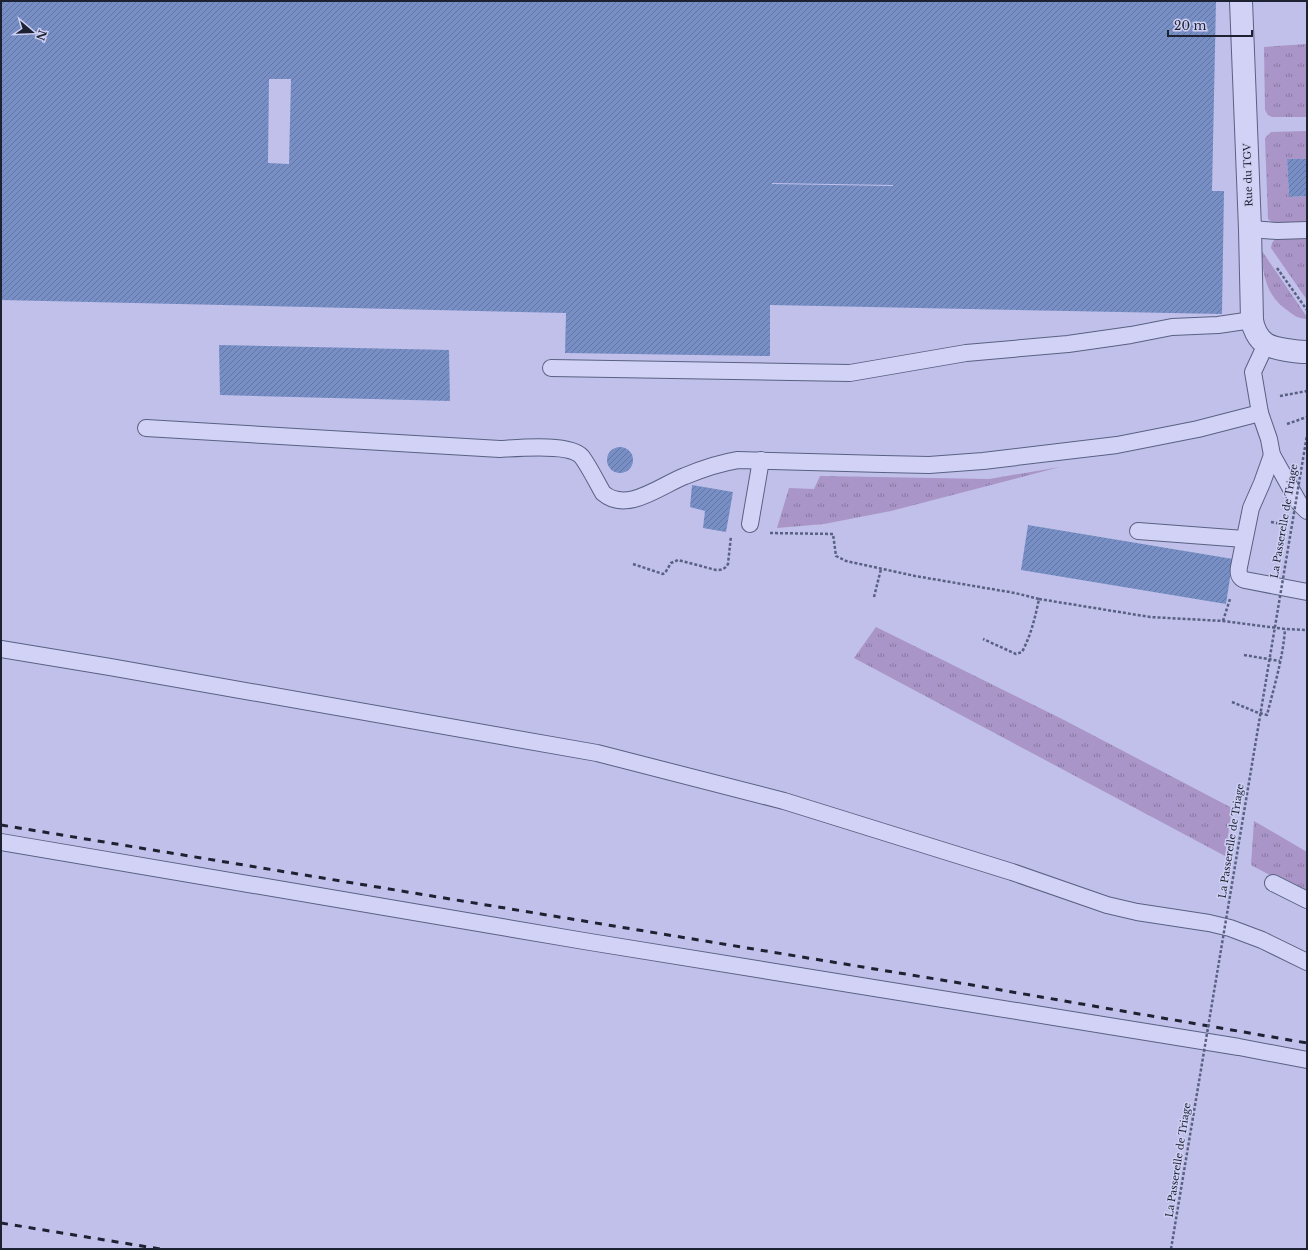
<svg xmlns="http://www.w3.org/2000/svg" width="1308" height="1250" font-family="'Libre Baskerville',serif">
  <defs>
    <pattern id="grass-tufts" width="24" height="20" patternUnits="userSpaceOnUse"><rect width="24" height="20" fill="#a995c7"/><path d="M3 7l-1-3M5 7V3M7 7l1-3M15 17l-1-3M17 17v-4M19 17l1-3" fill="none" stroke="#8979a2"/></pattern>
    <pattern id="building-hatch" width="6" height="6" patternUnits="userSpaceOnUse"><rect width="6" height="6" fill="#788fc6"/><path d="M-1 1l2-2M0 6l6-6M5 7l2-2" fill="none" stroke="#6274a1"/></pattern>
  </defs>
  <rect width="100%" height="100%" fill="#c0c0ea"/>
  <g fill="url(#grass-tufts)">
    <polygon points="1307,44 1307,117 1272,117 1268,115 1265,110 1264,47"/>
    <polygon points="1307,131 1307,159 1287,160 1289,197 1307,196 1307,224 1276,225 1268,219 1265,138 1271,132"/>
    <polygon points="1307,237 1307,300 1271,248 1272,243 1275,239"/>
    <path d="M1262 251 1307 317V319C1299 319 1293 315 1287 310 1267 297 1262 274 1262 251Z"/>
    <polygon points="1060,467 891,511 824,524 777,528 789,488 814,489 820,476 989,479"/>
    <polygon points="876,627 1064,720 1232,808 1225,856 854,658"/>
    <polygon points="1254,821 1307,852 1307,895 1251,865"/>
  </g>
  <g fill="url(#building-hatch)" fill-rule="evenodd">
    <path d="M1 1H1216L1212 191H1224L1222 314 770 305V356L565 353 566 313 1 300ZM269 79H291L289 164 268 163ZM772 183 893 185V186L772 184Z"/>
    <polygon points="1287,159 1307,159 1307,196 1289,197"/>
    <polygon points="219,345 449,350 450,401 220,395"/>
    <circle cx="620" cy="460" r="13"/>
    <polygon points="692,485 733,492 726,532 703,528 705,511 690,507"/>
    <polygon points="1028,525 1233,559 1226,604 1021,570"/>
  </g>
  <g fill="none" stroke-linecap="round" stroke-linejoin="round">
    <defs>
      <g id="service">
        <polyline points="1250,229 1277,231 1307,230"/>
        <polyline points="1266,344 1253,372 1260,413 1269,439 1272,455 1299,503 1307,511"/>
        <polyline points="551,368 850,373 966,353 1068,344 1131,335 1172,327 1218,325 1252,320"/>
        <path d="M146 428 500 449C518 448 571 443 582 457 590 468 596 481 603 493 627 514 661 485 685 476 702 469 719 463 738 460L883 464 929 465 983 461 1117 445 1198 429 1260 413"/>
        <path d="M1272 455 1262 483 1251 508 1239 567C1238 573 1239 578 1245 580L1307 592"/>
        <polyline points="750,524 761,460"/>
        <polyline points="1138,531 1244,539"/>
        <polyline points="1,649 110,667 597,753 784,801 1012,872 1107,905 1137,912 1209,923 1230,928 1262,940 1307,962"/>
        <polyline points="1,842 590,942 1239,1047 1307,1060"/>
        <polyline points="1273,883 1307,900"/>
      </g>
      <path id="minor" d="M1241 1 1250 229 1252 320C1253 328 1258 339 1266 344 1274 349 1297 352 1307 352"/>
    </defs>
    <use href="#service" stroke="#596182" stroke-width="18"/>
    <use href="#minor" stroke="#596182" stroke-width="24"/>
    <g stroke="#596182" stroke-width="2.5" stroke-dasharray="3 2" stroke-linecap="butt">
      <polyline points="1277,268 1307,310"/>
      <polyline points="1280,396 1307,391"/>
      <polyline points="1287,424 1307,417"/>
      <polyline points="1271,522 1287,525"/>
      <path d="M770 533 833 534 836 556 846 561 915 576 1015 593 1039 599C1035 618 1031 635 1022 652L1016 654 983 639"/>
      <path d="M633 564 663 574 665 573 671 563 678 560 716 570C722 570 725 569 728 564L731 536"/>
      <polyline points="874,597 881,569"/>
      <polyline points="1039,599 1150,617 1223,621 1285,629 1307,630"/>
      <polyline points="1223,621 1230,599"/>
      <polyline points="1244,655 1280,661"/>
      <path d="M1232 702 1256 712 1267 715C1274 687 1283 658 1285 629"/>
    </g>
    <use href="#service" stroke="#d2d2f6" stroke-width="16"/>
    <use href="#minor" stroke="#d2d2f6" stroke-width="22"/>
    <g stroke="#1c2232" stroke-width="3" stroke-dasharray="7 7" stroke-linecap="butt">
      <polyline points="1,825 972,985 1307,1043"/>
      <polyline points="1,1223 160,1249"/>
    </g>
    <polyline stroke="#596182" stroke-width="2.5" stroke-dasharray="3 2" stroke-linecap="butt" points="1171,1249 1307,435"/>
  </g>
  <g text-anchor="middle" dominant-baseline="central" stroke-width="3" stroke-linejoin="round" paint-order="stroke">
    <g font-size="10" fill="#1c2232" stroke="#cecff2">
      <text transform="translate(1248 175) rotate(-92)">Rue du TGV</text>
      <text transform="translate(1284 521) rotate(-80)">La Passerelle de Triage</text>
      <text transform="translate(1231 841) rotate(-81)">La Passerelle de Triage</text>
      <text transform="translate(1178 1160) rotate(-81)">La Passerelle de Triage</text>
    </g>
  </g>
  <rect width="1308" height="1250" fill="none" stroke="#1c2232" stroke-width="4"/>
  <g transform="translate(32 32) rotate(109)" stroke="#cecff2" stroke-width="3" paint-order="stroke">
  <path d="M0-3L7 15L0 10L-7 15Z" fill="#1c2232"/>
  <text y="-6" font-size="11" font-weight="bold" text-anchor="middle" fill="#1c2232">N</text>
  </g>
  <path d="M1168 30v6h84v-6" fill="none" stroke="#1c2232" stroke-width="2"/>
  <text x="1174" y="30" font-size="12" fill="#1c2232" stroke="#cecff2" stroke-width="3" paint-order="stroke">20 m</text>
</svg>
